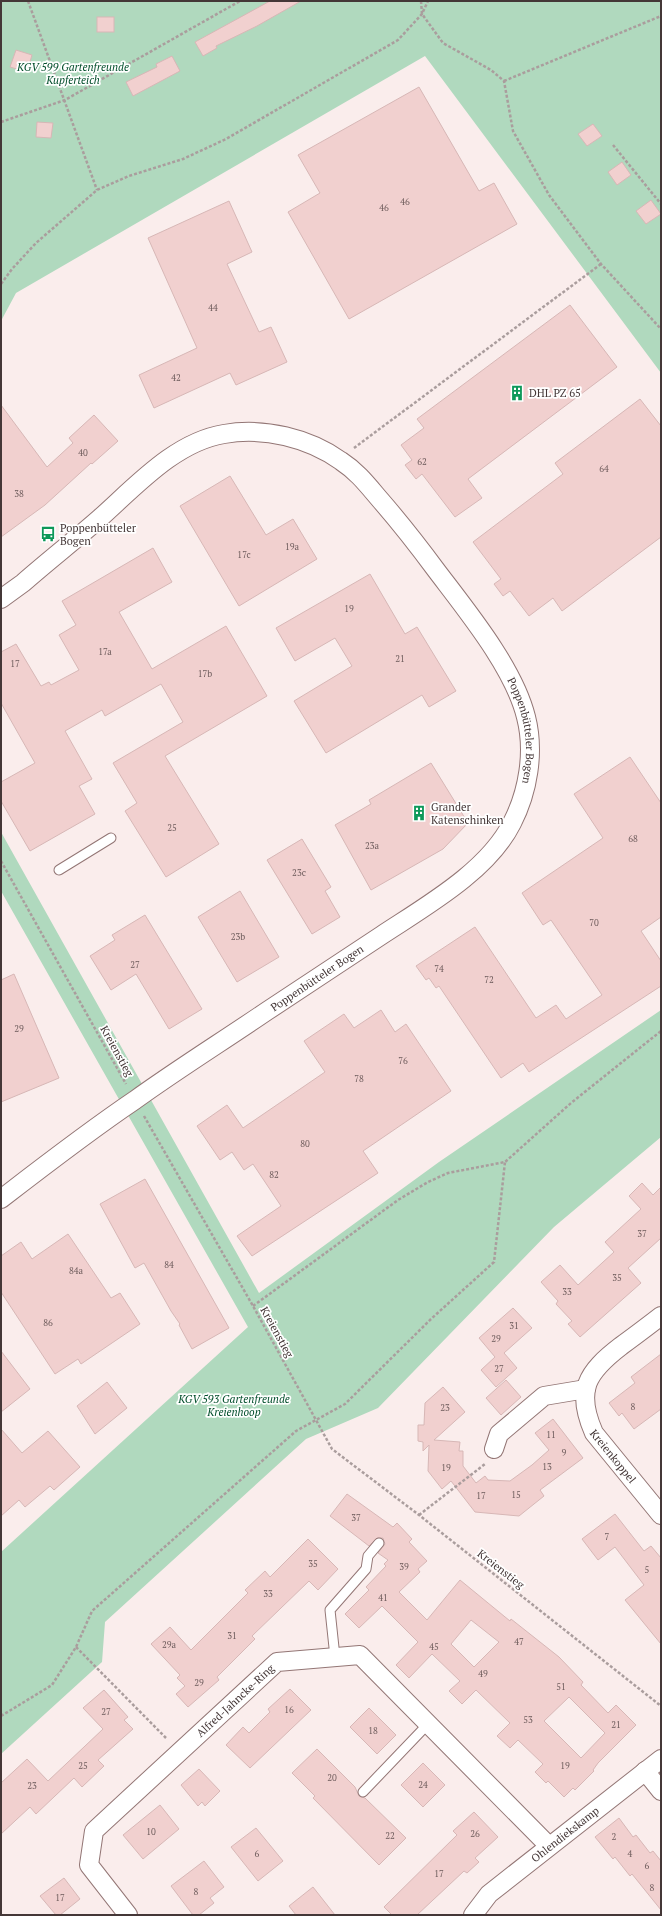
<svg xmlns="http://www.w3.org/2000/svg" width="662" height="1916" font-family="'PT Serif',serif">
  <rect width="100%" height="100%" fill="#faedec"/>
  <g fill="#b0d9be">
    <polygon points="1,1 661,1 661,373 425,56 16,293 1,321"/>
    <polygon points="1,832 259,1293 439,1162 661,1010 661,1137 554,1227 378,1408 306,1439 105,1622 102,1662 1,1754 1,1552 248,1327 1,891"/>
  </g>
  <g fill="#f1d0cf" stroke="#d7b7b6" fill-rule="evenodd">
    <polygon points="270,1 301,1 257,26 216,46 217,48 203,56 195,42"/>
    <rect x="97" y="17" width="17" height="15"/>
    <polygon points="16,50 32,55 27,72 10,67"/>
    <polygon points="172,56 180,71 133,96 126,82 157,67 156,64"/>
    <polygon points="419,87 479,191 494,183 517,224 349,319 288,212 320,193 298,155"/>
    <polygon points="37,122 53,123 51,138 36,137"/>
    <polygon points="593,124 602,136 587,146 578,134"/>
    <polygon points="622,162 631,175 617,185 608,172"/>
    <polygon points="651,200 661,214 646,224 636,211"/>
    <polygon points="229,201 252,252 227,264 259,332 271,327 287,362 236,385 230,373 154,408 139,375 197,348 148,238"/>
    <polygon points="570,305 617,367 468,479 482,498 455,517 422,474 416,479 405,465 412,460 401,445 424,428 417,419"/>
    <polygon points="640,399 661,426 661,537 562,611 553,598 529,616 510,591 503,596 494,584 501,579 473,542 563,474 555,463"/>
    <polygon points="1,405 47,467 73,443 69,438 94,415 118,441 92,464 91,463 45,505 1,537"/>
    <polygon points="230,476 266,535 293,519 317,559 239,606 180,506"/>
    <polygon points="153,548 172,582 119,612 152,669 226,626 267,696 165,756 219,844 166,877 125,811 137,803 113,763 183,722 161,684 105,716 102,710 65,731 92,779 79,786 95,814 30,851 1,801 1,782 35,763 1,703 1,652 16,644 41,686 49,682 51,685 79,670 59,635 76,625 62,601"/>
    <polygon points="370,574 405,634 417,627 456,691 429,707 422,695 326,753 294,701 352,666 335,638 295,661 276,628"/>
    <polygon points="630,757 661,803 661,917 641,931 661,961 661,986 529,1072 523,1063 501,1078 439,986 436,988 429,978 426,980 416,966 475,927 536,1018 556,1005 566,1019 602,995 551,920 543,925 522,893 603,838 574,794"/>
    <polygon points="431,763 468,823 443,849 371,890 335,825 371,804 369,800"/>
    <polygon points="302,839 331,887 325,891 340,917 312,934 267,860"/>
    <polygon points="240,891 279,957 237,982 198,917"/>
    <polygon points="145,915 202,1009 169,1029 136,974 111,990 90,956 115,940 112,935"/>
    <polygon points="14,974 59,1078 1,1102 1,980"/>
    <polygon points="381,1010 395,1032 406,1024 451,1091 363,1151 378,1173 252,1256 237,1236 281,1206 253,1164 244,1170 232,1152 220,1160 197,1126 227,1105 243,1128 325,1072 304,1041 344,1014 354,1028"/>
    <polygon points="145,1179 229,1328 192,1349 179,1325 180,1324 171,1311 144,1263 135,1268 100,1204"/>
    <polygon points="642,1183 653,1195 661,1187 661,1238 628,1268 641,1283 580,1337 568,1324 572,1321 556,1304 558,1301 541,1282 560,1265 578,1285 614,1252 605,1242 641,1209 629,1196"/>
    <polygon points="68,1234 111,1298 120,1293 140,1324 81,1364 78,1359 55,1374 1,1292 1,1256 21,1242 32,1259"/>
    <polygon points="513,1308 532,1328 504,1353 517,1368 496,1387 481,1370 495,1357 479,1338"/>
    <polygon points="1,1351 30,1389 1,1412"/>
    <polygon points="661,1354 661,1409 634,1429 622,1413 619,1416 609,1403 635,1383 631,1377"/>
    <polygon points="506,1380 521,1397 501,1415 486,1398"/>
    <polygon points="107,1382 127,1408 95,1434 77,1406"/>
    <polygon points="443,1387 465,1412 434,1440 460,1442 459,1451 463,1451 463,1466 476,1483 485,1476 488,1480 510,1481 532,1465 549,1450 535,1433 553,1419 583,1458 540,1490 544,1496 519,1516 475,1512 451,1481 442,1489 428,1471 429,1445 423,1451 423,1442 418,1441 418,1425 424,1425 425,1403"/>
    <polygon points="1,1429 22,1453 48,1431 80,1467 54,1490 50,1486 25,1507 19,1500 1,1516"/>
    <path d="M347 1494 393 1527 397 1523 412 1539 409 1542 427 1561 418 1569 420 1572 399 1592 427 1620 460 1580 510 1621 511 1619 559 1657 583 1682 581 1685 608 1713 616 1705 636 1725 598 1763 593 1770 594 1771 575 1790 573 1788 564 1797 548 1781 546 1783 535 1772 543 1764 518 1740 510 1748 497 1736 510 1723 476 1690 462 1704 449 1691 460 1681 432 1654 409 1678 396 1665 418 1642 382 1606 359 1628 345 1614 369 1590 366 1587 386 1566 384 1564 388 1560 378 1553 385 1544 383 1538H377L369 1546 330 1516ZM471 1620 499 1642 474 1667 451 1644ZM569 1697 605 1733 581 1758 544 1721Z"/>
    <polygon points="615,1514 644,1551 651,1546 661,1558 661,1644 625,1600 644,1585 615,1547 598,1560 582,1539"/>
    <polygon points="308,1539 338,1569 318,1590 309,1581 252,1636 255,1639 217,1677 219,1680 188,1707 176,1694 185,1686 177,1678 180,1675 151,1644 170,1627 191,1650 248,1593 245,1590 265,1571 270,1577"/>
    <polygon points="290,1689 311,1710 250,1768 226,1745 243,1727 249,1733 270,1712 268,1709"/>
    <polygon points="104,1690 128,1717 124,1720 133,1729 98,1760 104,1766 82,1787 74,1778 36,1814 30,1807 1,1834 1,1783 27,1759 48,1781 103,1729 83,1708"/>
    <polygon points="369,1708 396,1735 377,1754 350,1727"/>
    <polygon points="317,1749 355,1787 359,1796 365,1798 406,1838 379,1865 313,1798 315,1796 292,1773"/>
    <polygon points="423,1763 445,1785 423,1807 401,1785"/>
    <polygon points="199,1769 220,1791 205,1806 202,1802 198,1806 181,1785"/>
    <polygon points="160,1805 179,1829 143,1859 123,1835"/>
    <polygon points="474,1812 498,1837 475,1858 479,1862 467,1873 464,1871 417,1915 392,1915 384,1907 457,1835 453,1831"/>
    <polygon points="619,1818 633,1837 636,1835 650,1853 653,1851 661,1861 661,1910 632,1874 630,1876 615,1857 613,1859 595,1837"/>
    <polygon points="256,1828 283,1861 258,1881 231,1847"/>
    <polygon points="204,1861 224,1887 210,1898 214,1903 199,1915 193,1915 171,1886"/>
    <polygon points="64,1878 80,1899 60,1915 56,1915 40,1896"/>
    <polygon points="313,1887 335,1915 296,1915 289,1906"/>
  </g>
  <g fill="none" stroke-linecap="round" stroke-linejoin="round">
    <defs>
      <g id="lane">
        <polyline points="59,870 111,838"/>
        <polyline points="335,1657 330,1610 366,1569 368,1556 379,1543"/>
        <polyline points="363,1792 428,1724"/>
      </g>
      <g id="street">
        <path id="s1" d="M1 599 23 583C48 561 75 540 100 518 136 486 175 442 224 434 264 427 309 438 341 461 358 472 369 487 382 502 401 524 419 547 436 570 467 611 514 668 526 717 535 752 528 792 512 823 488 871 426 906 382 935 344 960 305 986 267 1011 223 1041 178 1069 135 1100 89 1131 45 1165 1 1199"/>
        <path id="s2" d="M661 1316C648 1326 635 1336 621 1346 587 1372 575 1390 594 1433L661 1515"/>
        <polyline points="494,1449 499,1434 544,1396 586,1389"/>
        <polyline points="645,1771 661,1791"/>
        <path id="s3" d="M128 1915 89 1865 94 1831 277 1662 360 1655 549 1846"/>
        <path id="s4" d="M473 1915 489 1894 661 1759"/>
      </g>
    </defs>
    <use href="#lane" stroke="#937675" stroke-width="11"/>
    <use href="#street" stroke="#937675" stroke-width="20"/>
    <g stroke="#aa9d9d" stroke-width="2.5" stroke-dasharray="3 2" stroke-linecap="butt">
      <polyline points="28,1 97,190"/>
      <polyline points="421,1 422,14 443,43 491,70 504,81 513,131 549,195 601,264 661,329"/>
      <polyline points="504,81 661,16"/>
      <polyline points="1,122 65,100 240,1"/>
      <polyline points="613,145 661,204"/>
      <polyline points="1,284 12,269 36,243 97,190 129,176 183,159 226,139 398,40 422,14 428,1"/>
      <polyline points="354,448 601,264"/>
      <polyline points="1,861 126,1084"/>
      <polyline points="144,1116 253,1306 332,1449 419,1515 661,1706"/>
      <polyline points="253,1306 398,1200 428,1182 448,1173 505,1162 571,1103 661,1031"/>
      <polyline points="419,1515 485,1464"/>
      <polyline points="76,1647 166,1738"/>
      <polyline points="1,1716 52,1685 76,1647 92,1611 296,1431 345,1404 431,1319 494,1262 505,1162"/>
    </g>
    <use href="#lane" stroke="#fff" stroke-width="9"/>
    <use href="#street" stroke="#fff" stroke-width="18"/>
  </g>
  <defs>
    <symbol id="building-bare" viewBox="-9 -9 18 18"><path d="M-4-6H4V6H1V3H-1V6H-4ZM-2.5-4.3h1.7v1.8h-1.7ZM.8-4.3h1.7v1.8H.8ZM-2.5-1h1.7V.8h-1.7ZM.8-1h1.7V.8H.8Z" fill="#0d9859" stroke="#fff" stroke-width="2.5" paint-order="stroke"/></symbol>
    <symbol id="bus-bare" viewBox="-9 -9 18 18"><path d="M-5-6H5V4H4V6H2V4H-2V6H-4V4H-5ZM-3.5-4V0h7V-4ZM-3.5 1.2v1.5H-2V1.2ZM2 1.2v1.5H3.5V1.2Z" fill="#0d9859" stroke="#fff" stroke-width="2.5" paint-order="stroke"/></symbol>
  </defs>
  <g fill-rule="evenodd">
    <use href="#building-bare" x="506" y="382" width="22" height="22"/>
    <use href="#bus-bare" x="37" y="523" width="22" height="22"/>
    <use href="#building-bare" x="408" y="802" width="22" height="22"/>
  </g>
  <g text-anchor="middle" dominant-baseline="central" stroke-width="3.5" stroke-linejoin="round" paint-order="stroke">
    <g font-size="9" fill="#6f5d5d">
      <text x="405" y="202">46</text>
      <text x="384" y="208">46</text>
      <text x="213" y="308">44</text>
      <text x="176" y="378">42</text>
      <text x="83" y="453">40</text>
      <text x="422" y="462">62</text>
      <text x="604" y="469">64</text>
      <text x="19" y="494">38</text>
      <text x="292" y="547">19a</text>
      <text x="244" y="555">17c</text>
      <text x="349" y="609">19</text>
      <text x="105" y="652">17a</text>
      <text x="400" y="659">21</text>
      <text x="15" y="664">17</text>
      <text x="205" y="674">17b</text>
      <text x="172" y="828">25</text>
      <text x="633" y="839">68</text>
      <text x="372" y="846">23a</text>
      <text x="299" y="873">23c</text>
      <text x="594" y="923">70</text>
      <text x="238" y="937">23b</text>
      <text x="135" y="965">27</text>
      <text x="439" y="969">74</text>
      <text x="489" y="980">72</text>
      <text x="19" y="1029">29</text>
      <text x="403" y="1061">76</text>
      <text x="359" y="1079">78</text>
      <text x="305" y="1144">80</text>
      <text x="274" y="1175">82</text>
      <text x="642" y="1234">37</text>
      <text x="169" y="1265">84</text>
      <text x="76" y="1271">84a</text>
      <text x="617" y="1278">35</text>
      <text x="567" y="1292">33</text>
      <text x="48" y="1323">86</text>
      <text x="514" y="1326">31</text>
      <text x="496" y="1339">29</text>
      <text x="499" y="1369">27</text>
      <text x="633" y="1407">8</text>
      <text x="445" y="1408">23</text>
      <text x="551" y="1435">11</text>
      <text x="564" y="1453">9</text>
      <text x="547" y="1467">13</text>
      <text x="446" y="1468">19</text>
      <text x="516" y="1495">15</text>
      <text x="481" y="1496">17</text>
      <text x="356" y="1518">37</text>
      <text x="607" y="1537">7</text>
      <text x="313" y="1564">35</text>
      <text x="404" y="1567">39</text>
      <text x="647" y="1570">5</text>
      <text x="268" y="1594">33</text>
      <text x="383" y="1598">41</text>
      <text x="232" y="1636">31</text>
      <text x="519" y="1642">47</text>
      <text x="169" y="1645">29a</text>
      <text x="434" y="1647">45</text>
      <text x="483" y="1674">49</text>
      <text x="199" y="1683">29</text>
      <text x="561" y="1687">51</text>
      <text x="289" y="1710">16</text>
      <text x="106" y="1712">27</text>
      <text x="528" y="1720">53</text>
      <text x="616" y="1725">21</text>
      <text x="373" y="1731">18</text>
      <text x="83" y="1766">25</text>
      <text x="565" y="1766">19</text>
      <text x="332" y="1778">20</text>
      <text x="423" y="1785">24</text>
      <text x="32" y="1786">23</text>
      <text x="151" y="1832">10</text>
      <text x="475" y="1834">26</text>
      <text x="390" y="1836">22</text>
      <text x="614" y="1837">2</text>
      <text x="257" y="1854">6</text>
      <text x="630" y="1854">4</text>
      <text x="647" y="1866">6</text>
      <text x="439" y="1874">17</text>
      <text x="652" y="1888">8</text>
      <text x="196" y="1892">8</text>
      <text x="60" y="1898">17</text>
    </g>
    <g font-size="11" font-style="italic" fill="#024e2b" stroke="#fff">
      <text x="73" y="67">KGV 599 Gartenfreunde<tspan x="73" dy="13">Kupferteich</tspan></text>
      <text x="234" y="1399">KGV 593 Gartenfreunde<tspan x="234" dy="13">Kreienhoop</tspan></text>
    </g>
    <g font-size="11" fill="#443737" stroke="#fff" text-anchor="start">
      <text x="529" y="393">DHL PZ 65</text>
      <text x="60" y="528">Poppenbütteler<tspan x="60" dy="13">Bogen</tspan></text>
      <text x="431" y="807">Grander<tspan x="431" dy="13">Katenschinken</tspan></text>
    </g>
    <g font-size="11" fill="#443737" stroke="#fff">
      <text stroke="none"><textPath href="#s1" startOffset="734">Poppenbütteler Bogen</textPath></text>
      <text transform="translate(317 978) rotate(-34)">Poppenbütteler Bogen</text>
      <text transform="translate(117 1051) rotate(61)">Kreienstieg</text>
      <text transform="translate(277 1332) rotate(61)">Kreienstieg</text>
      <text stroke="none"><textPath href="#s2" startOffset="182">Kreienkoppel</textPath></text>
      <text transform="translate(501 1569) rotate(38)">Kreienstieg</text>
      <text stroke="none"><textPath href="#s3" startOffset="290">Alfred-Jahncke-Ring</textPath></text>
      <text stroke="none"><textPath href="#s4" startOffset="123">Ohlendiekskamp</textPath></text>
    </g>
  </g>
  <rect width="662" height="1916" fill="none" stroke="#443737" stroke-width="4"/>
</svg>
